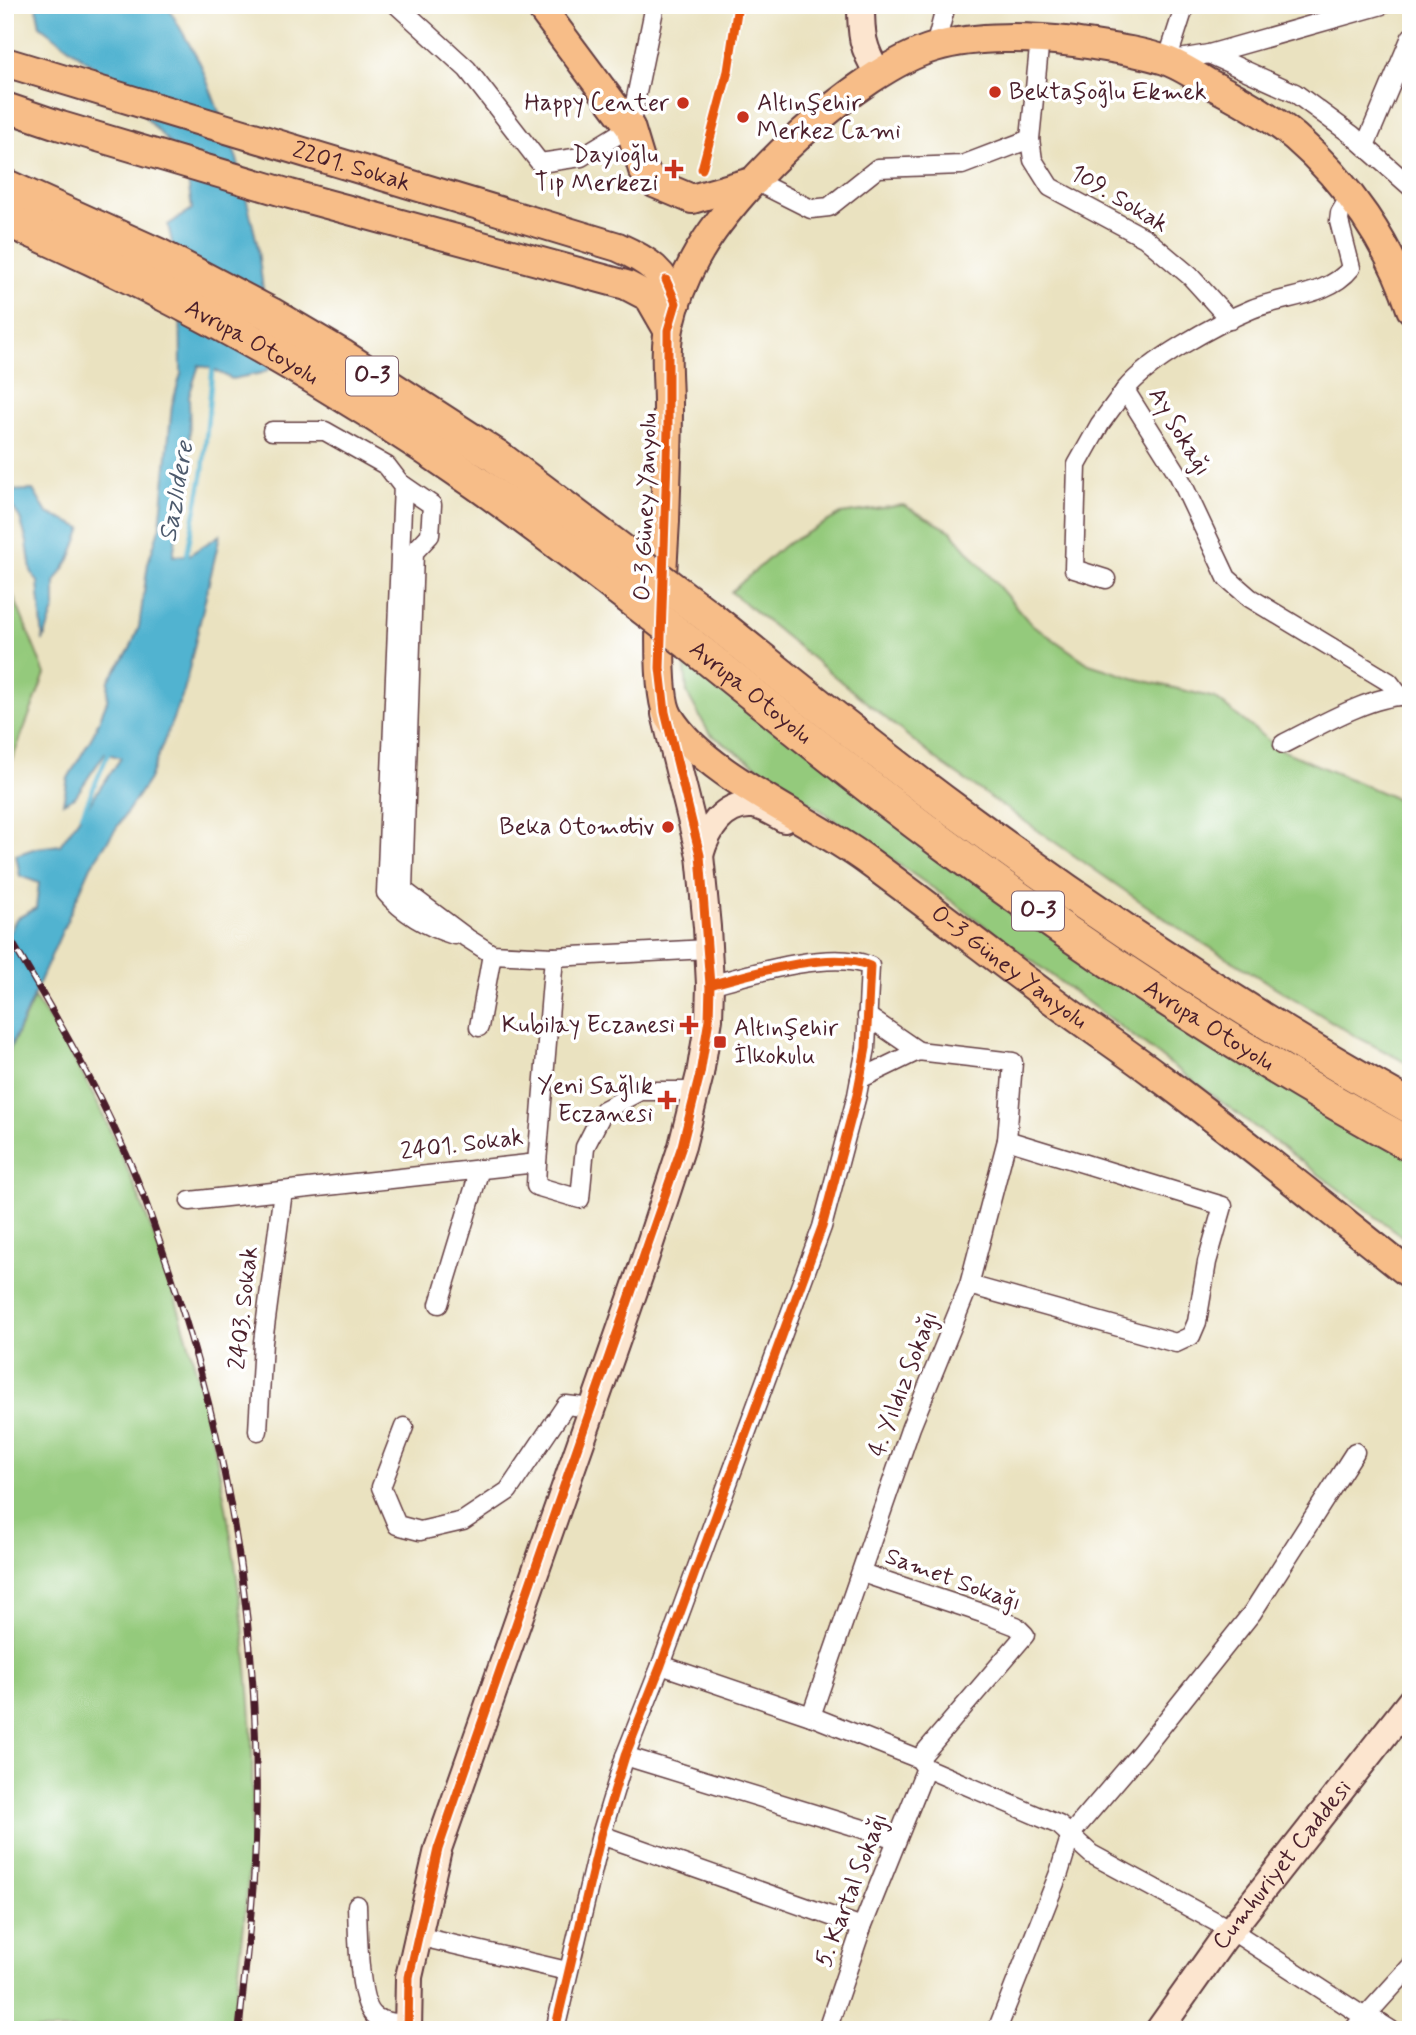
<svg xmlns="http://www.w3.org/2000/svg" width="1416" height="2035" font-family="Mynerve,sans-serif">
  <rect width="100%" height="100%" fill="#fff"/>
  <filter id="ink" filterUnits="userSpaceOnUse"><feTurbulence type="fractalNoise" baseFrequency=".0143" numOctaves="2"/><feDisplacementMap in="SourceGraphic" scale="14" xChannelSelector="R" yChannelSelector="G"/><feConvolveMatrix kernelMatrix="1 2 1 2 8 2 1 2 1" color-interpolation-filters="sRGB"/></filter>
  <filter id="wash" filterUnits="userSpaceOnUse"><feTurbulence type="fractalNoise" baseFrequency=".00686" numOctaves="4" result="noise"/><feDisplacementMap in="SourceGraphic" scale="28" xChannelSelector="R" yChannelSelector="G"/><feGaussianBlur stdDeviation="1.57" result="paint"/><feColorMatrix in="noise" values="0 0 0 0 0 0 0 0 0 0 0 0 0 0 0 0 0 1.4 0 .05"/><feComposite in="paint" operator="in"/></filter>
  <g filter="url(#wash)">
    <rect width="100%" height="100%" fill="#eae2c0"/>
    <g fill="#94ca7b" stroke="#6f7453" stroke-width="2">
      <polygon points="903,505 951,531 1030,623 1089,664 1133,678 1215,698 1279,749 1411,805 1411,1065 1357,1037 1183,931 942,764 731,592 783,546 841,514"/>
      <polygon points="5,575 45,674 5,779"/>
      <polygon points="684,655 1411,1156 1411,1243 953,902 709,733 687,693"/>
      <path d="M34 998C76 1055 101 1108 129 1173 190 1317 226 1471 243 1627 247 1668 252 1709 252 1750 254 1844 244 1937 231 2030H5V1060Z"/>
    </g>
    <g fill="#51b3d0" stroke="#4e697e" stroke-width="2">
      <polygon points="36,5 167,5 200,63 237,159 257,243 273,367 262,373 232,379 212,369 199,365 189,396 190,449 173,556 189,555 220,535 184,691 149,779 91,866 5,1060 5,943 16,919 36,908 39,883 20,876 16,855 36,848 60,845 121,758 105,753 75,797 63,803 68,778 93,735 107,701 109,680 130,649 139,627 148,563 160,526 172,405 181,374 180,277 168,225 192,209 185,160 109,78 40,26"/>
      <polygon points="33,490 47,513 82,528 70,559 55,582 55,608 43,641 38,582 31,571 27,542 20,518 5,496 5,491"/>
    </g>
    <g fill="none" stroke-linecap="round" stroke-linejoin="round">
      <g stroke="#51b3d0" stroke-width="4.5">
        <polyline points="186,559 203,471 213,363"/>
        <polyline points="82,815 110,749"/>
      </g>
    </g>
  </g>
  <g filter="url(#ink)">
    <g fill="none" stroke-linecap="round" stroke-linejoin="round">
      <defs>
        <g id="street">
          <polyline points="397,5 467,69 540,163 581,157 630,127 655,5"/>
          <polyline points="1185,5 1167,61 1209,54 1382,5"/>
          <polyline points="1040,38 1030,139 1033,160 1050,187 1145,238 1190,276 1230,320"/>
          <polyline points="935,47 946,5"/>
          <polyline points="1209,54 1295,93 1352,135 1411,187"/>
          <polyline points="1365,146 1411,37"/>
          <polyline points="755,181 811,209 829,207 878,168 962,165 1030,139"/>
          <path d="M1350 196 1340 213 1339 221 1351 268C1329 296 1284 296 1252 309 1216 324 1149 360 1125 390L1178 474 1227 578 1250 598 1389 682 1399 695"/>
          <polyline points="272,431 325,431 387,466 400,483 432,505 430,535 414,552 403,890 467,938 492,954 554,957 708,949"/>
          <path d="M403 485 386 893C404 914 427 927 454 935"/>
          <polyline points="1106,579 1074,569 1077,465 1100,424 1125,390"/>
          <path d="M1283 744C1315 728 1374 693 1409 696"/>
          <polyline points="867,1016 918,1051"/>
          <polyline points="479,1027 492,954"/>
          <polyline points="537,1163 536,1186 580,1199 585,1147 604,1110 640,1091 696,1091"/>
          <polyline points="190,1201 537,1163 554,957"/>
          <polyline points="969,1285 1176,1343 1191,1336 1197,1322 1207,1262 1223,1206 1007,1140"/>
          <polyline points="439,1304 480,1169"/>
          <polyline points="404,1427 381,1487 397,1525 420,1531 463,1521 508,1491 566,1405 592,1408"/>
          <polyline points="258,1431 263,1342 283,1191"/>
          <polyline points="862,1573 982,1613 1016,1626 1025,1635 919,1759"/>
          <polyline points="661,1665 811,1716 919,1759 926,1768 1059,1825 1091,1854 1231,1930 1363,2016 1380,2023 1391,2030"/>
          <polyline points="811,1716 911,1427 969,1285 1007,1140 1013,1062 918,1051 860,1079"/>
          <polyline points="625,1756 896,1839"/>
          <polyline points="601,1835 862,1927"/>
          <path d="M357 1905C358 1928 357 2005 376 2017 383 2022 399 2023 408 2025"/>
          <polyline points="417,1936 567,1971"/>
          <path d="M555 2030 601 1835 625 1756 661 1665 822 1227 857 1095 866 1048 870 966C832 949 750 974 710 985"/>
          <polyline points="827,2030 862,1927 926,1768"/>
          <polyline points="997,2030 1059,1873 1071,1834 1142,1751 1252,1613 1355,1452"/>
          <polyline points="1353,2030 1411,1966"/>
        </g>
        <g id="secondary">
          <path d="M861 5C861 34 862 48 878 73"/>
          <path d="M700 855C707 830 723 803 753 805 763 806 775 814 784 819"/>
          <polyline points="408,2030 409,1977 438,1849 642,1268 682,1146 700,1074 709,1019 710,985 707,927 700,855 665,714"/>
          <path id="s1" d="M1159 2030 1222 1941 1411 1701"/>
        </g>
        <g id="primary">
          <polyline points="539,5 630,127 643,170 654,183 692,199 755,181"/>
          <path id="s2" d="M5 62 618 247C649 261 664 271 676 303"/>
          <polyline points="5,107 61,126 290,194 626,285 649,297 668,330"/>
          <path id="s3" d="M1411 309C1390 244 1347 182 1295 137 1269 115 1236 97 1206 82 1193 74 1179 65 1165 60 1136 50 1104 47 1074 42 1033 37 976 35 935 47 858 69 733 188 695 259 684 279 675 302 670 324 664 349 668 379 668 405 668 444 666 482 665 521 663 559 653 691 669 717 704 775 809 818 865 859 928 905 989 953 1051 999 1085 1025 1121 1048 1155 1074 1242 1138 1326 1208 1411 1275"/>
        </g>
        <g id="highway">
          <path d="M709 617C790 682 870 748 954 810 1100 918 1252 1018 1411 1107"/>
          <path id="s4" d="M689 643C773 710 856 779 943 843 1092 954 1248 1056 1411 1145"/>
        </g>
      </defs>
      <use href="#street" stroke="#623c41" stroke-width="21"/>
      <use href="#secondary" stroke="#623c41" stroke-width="30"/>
      <use href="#primary" stroke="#623c41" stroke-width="32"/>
      <use href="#highway" stroke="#623c41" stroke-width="37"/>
      <use href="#street" stroke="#fff" stroke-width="18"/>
      <use href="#secondary" stroke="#fce5cf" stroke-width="26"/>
      <use href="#primary" stroke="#f7bd88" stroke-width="28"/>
      <use href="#highway" stroke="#f7bd88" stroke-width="33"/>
      <defs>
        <path id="rail" d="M5 930C46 1000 88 1069 121 1143 141 1184 155 1229 170 1272 230 1450 260 1635 256 1823 255 1892 246 1961 239 2030"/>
      </defs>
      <use href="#rail" stroke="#4a1f2b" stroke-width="7"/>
      <use href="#rail" stroke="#fff" stroke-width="4.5" stroke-dasharray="13" stroke-linecap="butt"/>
      <defs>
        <g id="highway-bridge">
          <polyline points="5,186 158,255 270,314 343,357 496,456 709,617"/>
          <path id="s5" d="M5 219C170 290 330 380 477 483 549 534 619 589 689 643"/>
        </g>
      </defs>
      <use href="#highway-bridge" stroke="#623c41" stroke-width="37" stroke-linecap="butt"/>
      <use href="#highway-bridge" stroke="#f7bd88" stroke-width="33"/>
      <defs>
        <g id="cycleway">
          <polyline points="702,169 728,71 738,5"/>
          <polyline points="408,2030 409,1977 438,1849 682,1146 700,1074 709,1019 710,985 700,855 665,712 660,668 668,429 668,330 676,303 666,280"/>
          <path d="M555 2030 601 1835 625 1756 661 1665 822 1227 857 1095 866 1048 870 966C832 949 750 974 710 985"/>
        </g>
      </defs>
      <use href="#cycleway" stroke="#fff" stroke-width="13"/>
      <use href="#cycleway" stroke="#e8590c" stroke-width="9"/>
    </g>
  </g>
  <g fill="#c8321e" stroke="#fff" stroke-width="2.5">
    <circle cx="995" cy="92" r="7"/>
    <circle cx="683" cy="103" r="7"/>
    <circle cx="743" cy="117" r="7"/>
    <path d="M670.5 158.5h7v7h7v7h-7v7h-7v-7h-7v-7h7z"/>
    <circle cx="668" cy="827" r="7"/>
    <path d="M685.5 1014.5h7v7h7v7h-7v7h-7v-7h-7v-7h7z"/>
    <rect x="713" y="1035" width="14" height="14" rx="3.5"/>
    <path d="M663.5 1089.5h7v7h7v7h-7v7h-7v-7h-7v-7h7z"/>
  </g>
  <g text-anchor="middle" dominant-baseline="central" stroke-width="7" stroke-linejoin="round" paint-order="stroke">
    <g fill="#fff" stroke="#80626b" stroke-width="2">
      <rect x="346" y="356.5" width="52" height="39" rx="5"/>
      <rect x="1012" y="891.5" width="52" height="39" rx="5"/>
    </g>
    <g font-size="23" font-weight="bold" fill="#4a1f2b">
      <text x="372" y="376">O-3</text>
      <text x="1038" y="911">O-3</text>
    </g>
    <g font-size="24" fill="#4a1f2b" stroke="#fff" text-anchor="end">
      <text x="1009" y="92" text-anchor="start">Bektaşoğlu Ekmek</text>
      <text x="669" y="103">Happy Center</text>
      <text x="757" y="103" text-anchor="start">Altınşehir<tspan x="757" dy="28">Merkez Cami</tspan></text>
      <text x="658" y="155">Dayıoğlu<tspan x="658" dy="28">Tıp Merkezi</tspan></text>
      <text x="654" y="827">Beka Otomotiv</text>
      <text x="675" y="1025">Kubilay Eczanesi</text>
      <text x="734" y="1028" text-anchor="start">Altınşehir<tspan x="734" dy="28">İlkokulu</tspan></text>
      <text x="653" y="1086">Yeni Sağlık<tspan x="653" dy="28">Eczanesi</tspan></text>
    </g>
    <g font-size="24" fill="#4a1f2b" stroke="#fff">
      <text stroke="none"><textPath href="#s2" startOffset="362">2201. Sokak</textPath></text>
      <text transform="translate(1119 199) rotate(31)">109. Sokak</text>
      <text stroke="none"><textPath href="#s5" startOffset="276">Avrupa Otoyolu</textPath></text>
      <text transform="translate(1179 432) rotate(59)">Ay Sokağı</text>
      <text transform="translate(646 507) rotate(-88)">O-3 Güney Yanyolu</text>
      <text stroke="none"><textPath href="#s4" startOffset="79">Avrupa Otoyolu</textPath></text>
      <text stroke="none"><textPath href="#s3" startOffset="1808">O-3 Güney Yanyolu</textPath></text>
      <text stroke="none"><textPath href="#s4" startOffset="646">Avrupa Otoyolu</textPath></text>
      <text transform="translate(462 1145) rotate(-7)">2401. Sokak</text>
      <text transform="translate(244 1308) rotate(-84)">2403. Sokak</text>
      <text transform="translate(904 1384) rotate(-69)">4. Yıldız Sokağı</text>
      <text transform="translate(953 1580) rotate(20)">Samet Sokağı</text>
      <text stroke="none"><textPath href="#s1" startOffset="206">Cumhuriyet Caddesi</textPath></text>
      <text transform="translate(852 1890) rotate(-69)">5. Kartal Sokağı</text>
    </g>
    <g font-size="26" font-style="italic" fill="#4d5a6d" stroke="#fff">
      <text transform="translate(177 492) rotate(-80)">Sazlıdere</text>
    </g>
  </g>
  <rect width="1416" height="2035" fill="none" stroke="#fff" stroke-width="28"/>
</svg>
